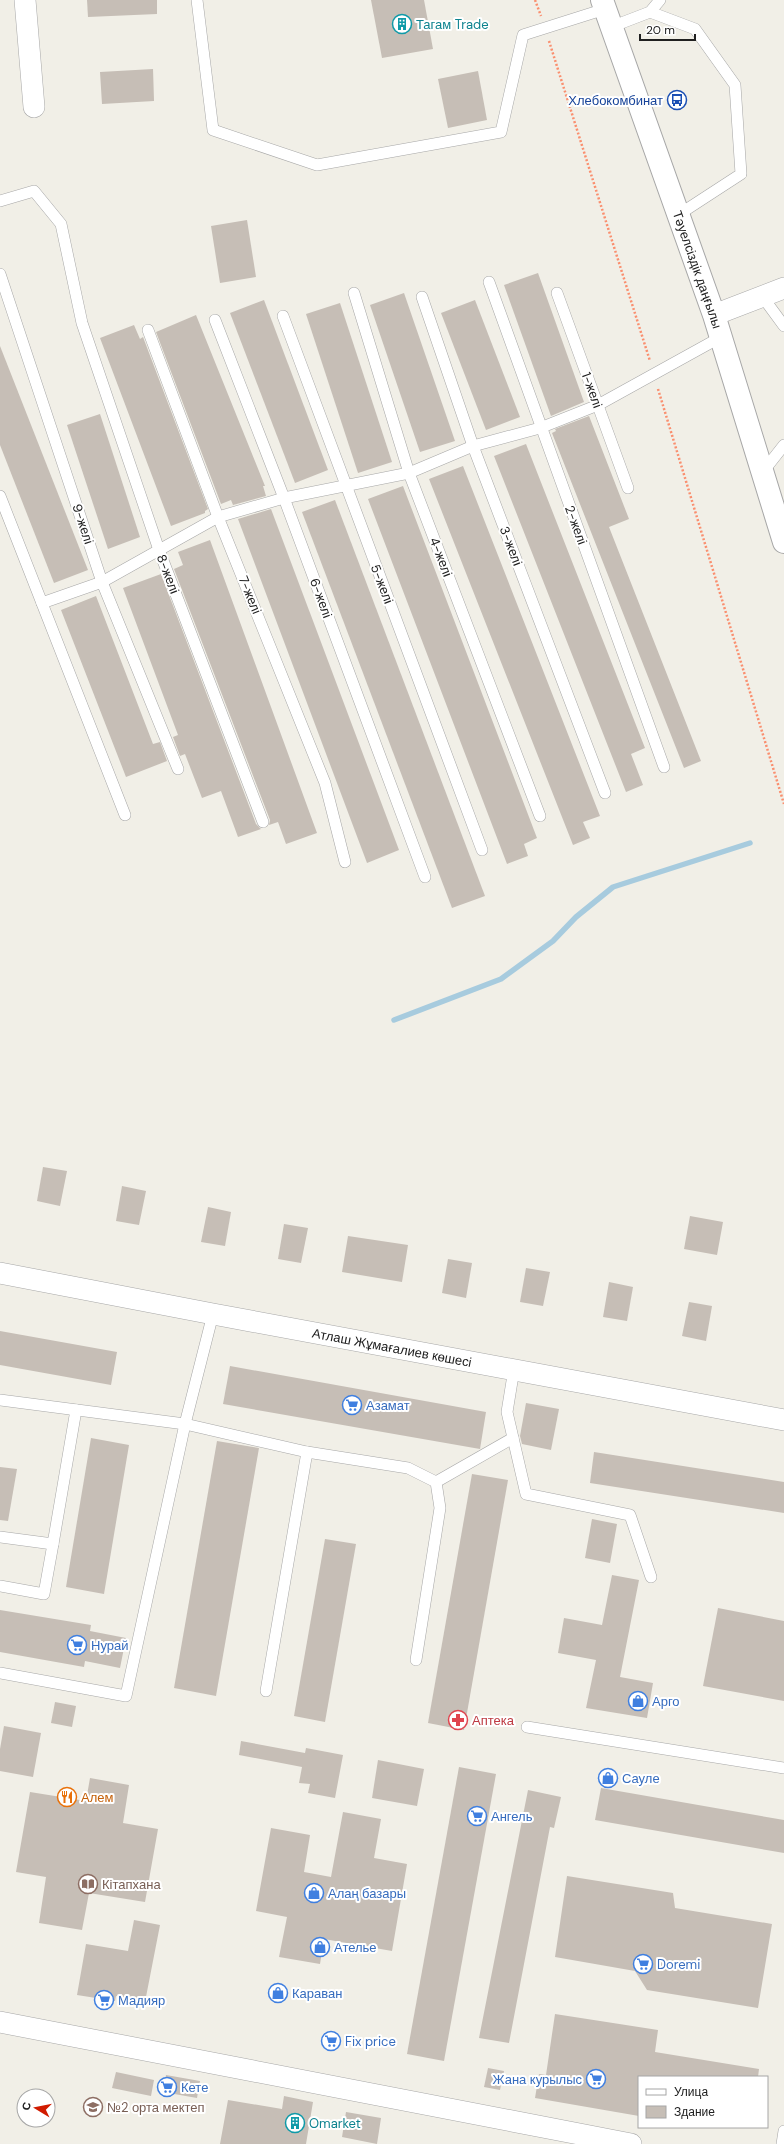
<svg xmlns="http://www.w3.org/2000/svg" width="784" height="2144" font-family="'DM Sans',sans-serif">
  <rect width="100%" height="100%" fill="#f1efe7"/>
  <g fill="none" stroke-linecap="round" stroke-linejoin="round">
    <polyline stroke="#a7cbde" stroke-width="5.5" points="394,1020 501,979 553,941 576,917 613,887 750,843"/>
  </g>
  <g fill="#c6beb6">
    <polygon points="87,0 157,0 157,14 88,17"/>
    <polygon points="371,0 424,0 433,49 382,58"/>
    <polygon points="153,69 154,101 102,104 100,72"/>
    <polygon points="478,71 487,120 448,128 438,79"/>
    <polygon points="247,220 256,277 220,283 211,226"/>
    <polygon points="538,273 584,402 551,416 504,285"/>
    <polygon points="404,293 455,441 420,452 370,305"/>
    <polygon points="264,300 328,470 295,483 230,313"/>
    <polygon points="475,300 520,417 486,430 441,313"/>
    <polygon points="340,303 392,462 358,473 306,314"/>
    <polygon points="196,315 265,486 263,486 266,496 233,505 231,500 221,504 156,332"/>
    <polygon points="134,325 140,339 143,337 208,509 205,511 205,513 171,526 100,338"/>
    <polygon points="0,346 88,570 54,583 0,445"/>
    <polygon points="100,414 140,537 108,549 67,425"/>
    <polygon points="589,416 629,519 609,527 701,761 684,768 552,433 556,431 555,429"/>
    <polygon points="526,444 645,748 631,754 643,785 626,792 494,456"/>
    <polygon points="463,466 600,816 583,822 590,838 573,845 429,479"/>
    <polygon points="403,486 537,838 524,844 528,856 507,864 368,499"/>
    <polygon points="335,500 485,896 452,908 302,512"/>
    <polygon points="271,509 399,850 367,863 238,519"/>
    <polygon points="210,540 317,833 286,844 278,822 269,825 270,820 174,569 183,565 178,552"/>
    <polygon points="161,574 256,824 261,829 238,837 221,791 202,798 185,754 180,756 173,737 178,735 123,588"/>
    <polygon points="96,596 153,744 160,742 167,761 126,777 61,610"/>
    <polygon points="43,1167 67,1171 60,1206 37,1201"/>
    <polygon points="122,1186 146,1191 139,1225 116,1221"/>
    <polygon points="208,1207 231,1212 225,1246 201,1242"/>
    <polygon points="690,1216 723,1222 717,1255 684,1249"/>
    <polygon points="284,1224 308,1228 301,1263 278,1259"/>
    <polygon points="348,1236 408,1245 402,1282 342,1272"/>
    <polygon points="448,1259 472,1263 466,1298 442,1293"/>
    <polygon points="526,1268 550,1272 543,1306 520,1302"/>
    <polygon points="609,1282 633,1287 627,1321 603,1317"/>
    <polygon points="689,1302 712,1306 706,1341 682,1336"/>
    <polygon points="0,1331 117,1352 111,1385 0,1365"/>
    <polygon points="230,1366 486,1412 480,1449 223,1404"/>
    <polygon points="526,1403 559,1409 551,1450 522,1444 520,1436"/>
    <polygon points="91,1438 129,1445 104,1594 66,1587"/>
    <polygon points="217,1441 259,1448 216,1696 174,1688"/>
    <polygon points="594,1452 784,1482 784,1513 590,1483"/>
    <polygon points="0,1467 17,1469 8,1521 0,1520"/>
    <polygon points="472,1474 508,1480 464,1730 428,1723"/>
    <polygon points="592,1519 617,1524 610,1563 585,1558"/>
    <polygon points="325,1539 356,1544 325,1722 294,1716"/>
    <polygon points="612,1575 639,1580 620,1677 653,1683 647,1718 586,1708 596,1660 558,1653 564,1618 602,1625"/>
    <polygon points="718,1608 784,1621 784,1701 703,1686"/>
    <polygon points="0,1610 91,1625 90,1631 126,1638 120,1668 85,1661 84,1667 0,1652"/>
    <polygon points="55,1702 76,1706 72,1727 51,1723"/>
    <polygon points="4,1726 41,1733 33,1777 0,1771 0,1749"/>
    <polygon points="241,1741 305,1753 306,1748 343,1755 335,1798 308,1793 310,1784 299,1783 302,1767 239,1755"/>
    <polygon points="378,1760 424,1769 417,1806 372,1798"/>
    <polygon points="459,1767 496,1774 444,2061 407,2054"/>
    <polygon points="90,1778 129,1785 123,1823 158,1829 145,1902 89,1893 82,1930 39,1923 46,1877 16,1872 30,1792 86,1801"/>
    <polygon points="601,1788 784,1820 784,1853 595,1820"/>
    <polygon points="528,1790 561,1797 554,1828 550,1827 509,2043 479,2038"/>
    <polygon points="343,1812 381,1819 374,1858 407,1864 392,1951 324,1939 320,1964 279,1957 287,1917 256,1911 271,1828 310,1835 304,1872 331,1877"/>
    <polygon points="567,1876 673,1893 675,1908 772,1924 758,2008 647,1990 635,1971 555,1957"/>
    <polygon points="134,1920 160,1925 145,2002 116,1996 115,2001 77,1995 86,1944 128,1951"/>
    <polygon points="555,2014 658,2030 655,2052 759,2069 758,2077 639,2077 639,2116 535,2098 539,2074 546,2075"/>
    <polygon points="488,2068 504,2071 500,2090 484,2087"/>
    <polygon points="116,2072 154,2080 151,2096 112,2088"/>
    <polygon points="166,2075 200,2081 197,2098 163,2092"/>
    <polygon points="284,2096 313,2102 306,2144 220,2144 228,2100 282,2109"/>
    <polygon points="346,2112 381,2118 377,2144 342,2137"/>
  </g>
  <g fill="none" stroke-linecap="round" stroke-linejoin="round">
    <defs>
      <g id="service">
        <polyline points="197,0 213,130 317,165 501,132 523,35 605,9"/>
        <polyline points="650,12 695,29 735,85 741,174 678,215"/>
        <polyline points="611,27 650,12 660,0"/>
        <polyline points="0,201 34,191 61,224 82,323 159,550 263,822"/>
        <polyline points="0,274 102,582 178,769"/>
        <polyline points="489,282 664,767"/>
        <polyline points="354,293 409,473 540,816"/>
        <polyline points="557,293 628,488"/>
        <polyline points="762,296 784,326"/>
        <polyline points="422,297 473,446 605,793"/>
        <polyline points="283,316 482,850"/>
        <polyline points="215,320 284,498 425,877"/>
        <polyline points="148,330 218,517 325,783 345,862"/>
        <polyline points="762,473 784,445"/>
        <polyline points="0,496 125,815"/>
        <polyline points="42,603 102,582 218,517 284,498 409,473 473,446 540,428 598,405 721,337"/>
        <polyline points="514,1369 507,1412 526,1494 630,1515 651,1577"/>
        <polyline points="0,1400 185,1424 307,1452"/>
        <polyline points="436,1482 513,1438"/>
        <polyline points="0,1537 53,1544 76,1410"/>
        <polyline points="0,1586 44,1594 53,1544"/>
        <polyline points="0,1673 126,1696 185,1424 213,1314"/>
        <polyline points="266,1691 307,1452 408,1468 436,1482 440,1508 416,1660"/>
        <polyline points="527,1727 784,1768"/>
        <polyline points="782,2144 784,2131"/>
      </g>
      <g id="minor">
        <polyline points="25,0 34,107"/>
        <polyline points="714,315 784,288"/>
        <path id="s1" d="M0 1273 213 1314 784 1420"/>
        <polyline points="0,2022 631,2144"/>
      </g>
      <g id="tertiary">
        <path id="s2" d="M602 0 714 315 784 542"/>
      </g>
    </defs>
    <use href="#service" stroke="#a7a7a7" stroke-width="12"/>
    <use href="#minor" stroke="#a7a7a7" stroke-width="22"/>
    <use href="#tertiary" stroke="#a7a7a7" stroke-width="24"/>
    <g stroke="#fa8f6f" stroke-width="2.5" stroke-dasharray="2 2" stroke-linecap="butt">
      <polyline points="535,0 541,16"/>
      <polyline points="549,41 650,361"/>
      <polyline points="658,389 784,804"/>
    </g>
    <use href="#service" stroke="#fff" stroke-width="11"/>
    <use href="#minor" stroke="#fff" stroke-width="21"/>
    <use href="#tertiary" stroke="#fff" stroke-width="22"/>
  </g>
  <defs>
    <symbol id="building-ring" viewBox="-11 -11 22 22"><circle r="9.5" fill="#fff" stroke="#0f9aa8" stroke-width="1.5"/><path d="M-4-6H4V6H1V3H-1V6H-4ZM-2.5-4.3h1.7v1.8h-1.7ZM.8-4.3h1.7v1.8H.8ZM-2.5-1h1.7V.8h-1.7ZM.8-1h1.7V.8H.8Z" fill="#0f9aa8"/></symbol>
    <symbol id="bus-ring" viewBox="-11 -11 22 22"><circle r="9.5" fill="#fff" stroke="#1a4fb4" stroke-width="1.5"/><path d="M-5-6H5V4H4V6H2V4H-2V6H-4V4H-5ZM-3.5-4V0h7V-4ZM-3.5 1.2v1.5H-2V1.2ZM2 1.2v1.5H3.5V1.2Z" fill="#1a4fb4"/></symbol>
    <symbol id="supermarket-ring" viewBox="-11 -11 22 22"><circle r="9.5" fill="#fff" stroke="#3f7fe0" stroke-width="1.5"/><path d="M-6-5.5h2.5l.6 2H6L4.5 2H-2.5L-4.4-4H-6ZM-1.5 3.2a1.3 1.3 0 1 0 .1 0ZM3 3.2a1.3 1.3 0 1 0 .1 0Z" fill="#3f7fe0"/></symbol>
    <symbol id="shop-ring" viewBox="-11 -11 22 22"><circle r="9.5" fill="#fff" stroke="#3f7fe0" stroke-width="1.5"/><path d="M-5-2.5h2.3a2.7 3.5 0 0 1 5.4 0H5L5.5 6h-11ZM-1.5-2.5h3a1.5 2.3 0 0 0-3 0Z" fill="#3f7fe0"/></symbol>
    <symbol id="pharmacy-ring" viewBox="-11 -11 22 22"><circle r="9.5" fill="#fff" stroke="#e0444e" stroke-width="1.5"/><path d="M-2-6h4v4h4v4h-4v4h-4v-4h-4v-4h4Z" fill="#e0444e"/></symbol>
    <symbol id="restaurant-ring" viewBox="-11 -11 22 22"><circle r="9.5" fill="#fff" stroke="#e8710a" stroke-width="1.5"/><path d="M-5-6h1v4h1v-4h1v4h1v-4h1v5L-1.5 .5V6h-2V.5L-5-1ZM5-6V6H3V1.5H1.5Q1.5-4 5-6Z" fill="#e8710a"/></symbol>
    <symbol id="library-ring" viewBox="-11 -11 22 22"><circle r="9.5" fill="#fff" stroke="#8d6e63" stroke-width="1.5"/><path d="M-6-4Q-3-5.5-.7-3.5V5Q-3 3-6 4ZM6-4Q3-5.5 .7-3.5V5Q3 3 6 4Z" fill="#8d6e63"/></symbol>
    <symbol id="school-ring" viewBox="-11 -11 22 22"><circle r="9.5" fill="#fff" stroke="#8d6e63" stroke-width="1.5"/><path d="M0-5L7-2L0 1L-7-2ZM-4 1L0 2.5L4 1V4Q0 6-4 4Z" fill="#8d6e63"/></symbol>
  </defs>
  <g fill-rule="evenodd">
    <use href="#building-ring" x="391" y="13" width="22" height="22"/>
    <use href="#bus-ring" x="666" y="89" width="22" height="22"/>
    <use href="#supermarket-ring" x="341" y="1394" width="22" height="22"/>
    <use href="#supermarket-ring" x="66" y="1634" width="22" height="22"/>
    <use href="#shop-ring" x="627" y="1690" width="22" height="22"/>
    <use href="#pharmacy-ring" x="447" y="1709" width="22" height="22"/>
    <use href="#shop-ring" x="597" y="1767" width="22" height="22"/>
    <use href="#restaurant-ring" x="56" y="1786" width="22" height="22"/>
    <use href="#supermarket-ring" x="466" y="1805" width="22" height="22"/>
    <use href="#library-ring" x="77" y="1873" width="22" height="22"/>
    <use href="#shop-ring" x="303" y="1882" width="22" height="22"/>
    <use href="#shop-ring" x="309" y="1936" width="22" height="22"/>
    <use href="#supermarket-ring" x="632" y="1953" width="22" height="22"/>
    <use href="#shop-ring" x="267" y="1982" width="22" height="22"/>
    <use href="#supermarket-ring" x="93" y="1989" width="22" height="22"/>
    <use href="#supermarket-ring" x="320" y="2030" width="22" height="22"/>
    <use href="#supermarket-ring" x="585" y="2068" width="22" height="22"/>
    <use href="#supermarket-ring" x="156" y="2076" width="22" height="22"/>
    <use href="#school-ring" x="82" y="2096" width="22" height="22"/>
    <use href="#building-ring" x="284" y="2112" width="22" height="22"/>
  </g>
  <g text-anchor="middle" dominant-baseline="central" stroke-width="4" stroke-linejoin="round" paint-order="stroke">
    <g font-size="13" fill="#0d838f" stroke="#fff" text-anchor="start">
      <text x="416" y="24">Тагам Trade</text>
      <text x="309" y="2123">Omarket</text>
    </g>
    <g font-size="13" fill="#164399" stroke="#fff" text-anchor="end">
      <text x="663" y="100">Хлебокомбинат</text>
    </g>
    <g font-size="13" fill="#202020" stroke="#fff">
      <text stroke="none"><textPath href="#s2" startOffset="286">Тәуелсіздік даңғылы</textPath></text>
      <text transform="translate(592 390) rotate(70)">1-желі</text>
      <text transform="translate(83 524) rotate(72)">9-желі</text>
      <text transform="translate(576 525) rotate(70)">2-желі</text>
      <text transform="translate(511 546) rotate(69)">3-желі</text>
      <text transform="translate(441 557) rotate(69)">4-желі</text>
      <text transform="translate(168 574) rotate(69)">8-желі</text>
      <text transform="translate(382 584) rotate(69)">5-желі</text>
      <text transform="translate(250 595) rotate(68)">7-желі</text>
      <text transform="translate(321 598) rotate(70)">6-желі</text>
      <text stroke="none"><textPath href="#s1" startOffset="399">Атлаш Жұмағалиев көшесі</textPath></text>
    </g>
    <g font-size="13" fill="#366cbe" stroke="#fff" text-anchor="start">
      <text x="366" y="1405">Азамат</text>
      <text x="91" y="1645">Нурай</text>
      <text x="652" y="1701">Арго</text>
      <text x="622" y="1778">Сауле</text>
      <text x="491" y="1816">Ангель</text>
      <text x="328" y="1893">Алаң базары</text>
      <text x="334" y="1947">Ателье</text>
      <text x="657" y="1964">Doremi</text>
      <text x="292" y="1993">Караван</text>
      <text x="118" y="2000">Мадияр</text>
      <text x="345" y="2041">Fix price</text>
      <text x="582" y="2079" text-anchor="end">Жана курылыс</text>
      <text x="181" y="2087">Кете</text>
    </g>
    <g font-size="13" fill="#be3a42" stroke="#fff" text-anchor="start">
      <text x="472" y="1720">Аптека</text>
    </g>
    <g font-size="13" fill="#c56008" stroke="#fff" text-anchor="start">
      <text x="81" y="1797">Алем</text>
    </g>
    <g font-size="13" fill="#785e54" stroke="#fff" text-anchor="start">
      <text x="102" y="1884">Кітапxана</text>
      <text x="107" y="2107">№2 орта мектеп</text>
    </g>
  </g>
  <rect x="638" y="2076" width="130" height="52" fill="#ffffff" stroke="#a6a6a6"/>
  <rect x="646" y="2089" width="20" height="6" fill="#ffffff" stroke="#a6a6a6"/>
  <text x="674" y="2096" font-size="12" fill="#202020">Улица</text>
  <rect x="646" y="2106" width="20" height="12" fill="#c6beb6" stroke="#a6a6a6"/>
  <text x="674" y="2116" font-size="12" fill="#202020">Здание</text>
  <g transform="translate(36 2108) rotate(280)"><circle r="19" fill="#ffffff" stroke="#a6a6a6"/>
  <path d="M0-3L7 15L0 10L-7 15Z" fill="#d11b00"/>
  <text y="-6" font-size="11" font-weight="bold" text-anchor="middle" fill="#202020">С</text>
  </g>
  <path d="M640 34v6h55v-6" fill="none" stroke="#202020" stroke-width="2"/>
  <text x="646" y="34" font-size="12" fill="#202020" stroke="#ffffff" stroke-width="3" paint-order="stroke">20 m</text>
</svg>
